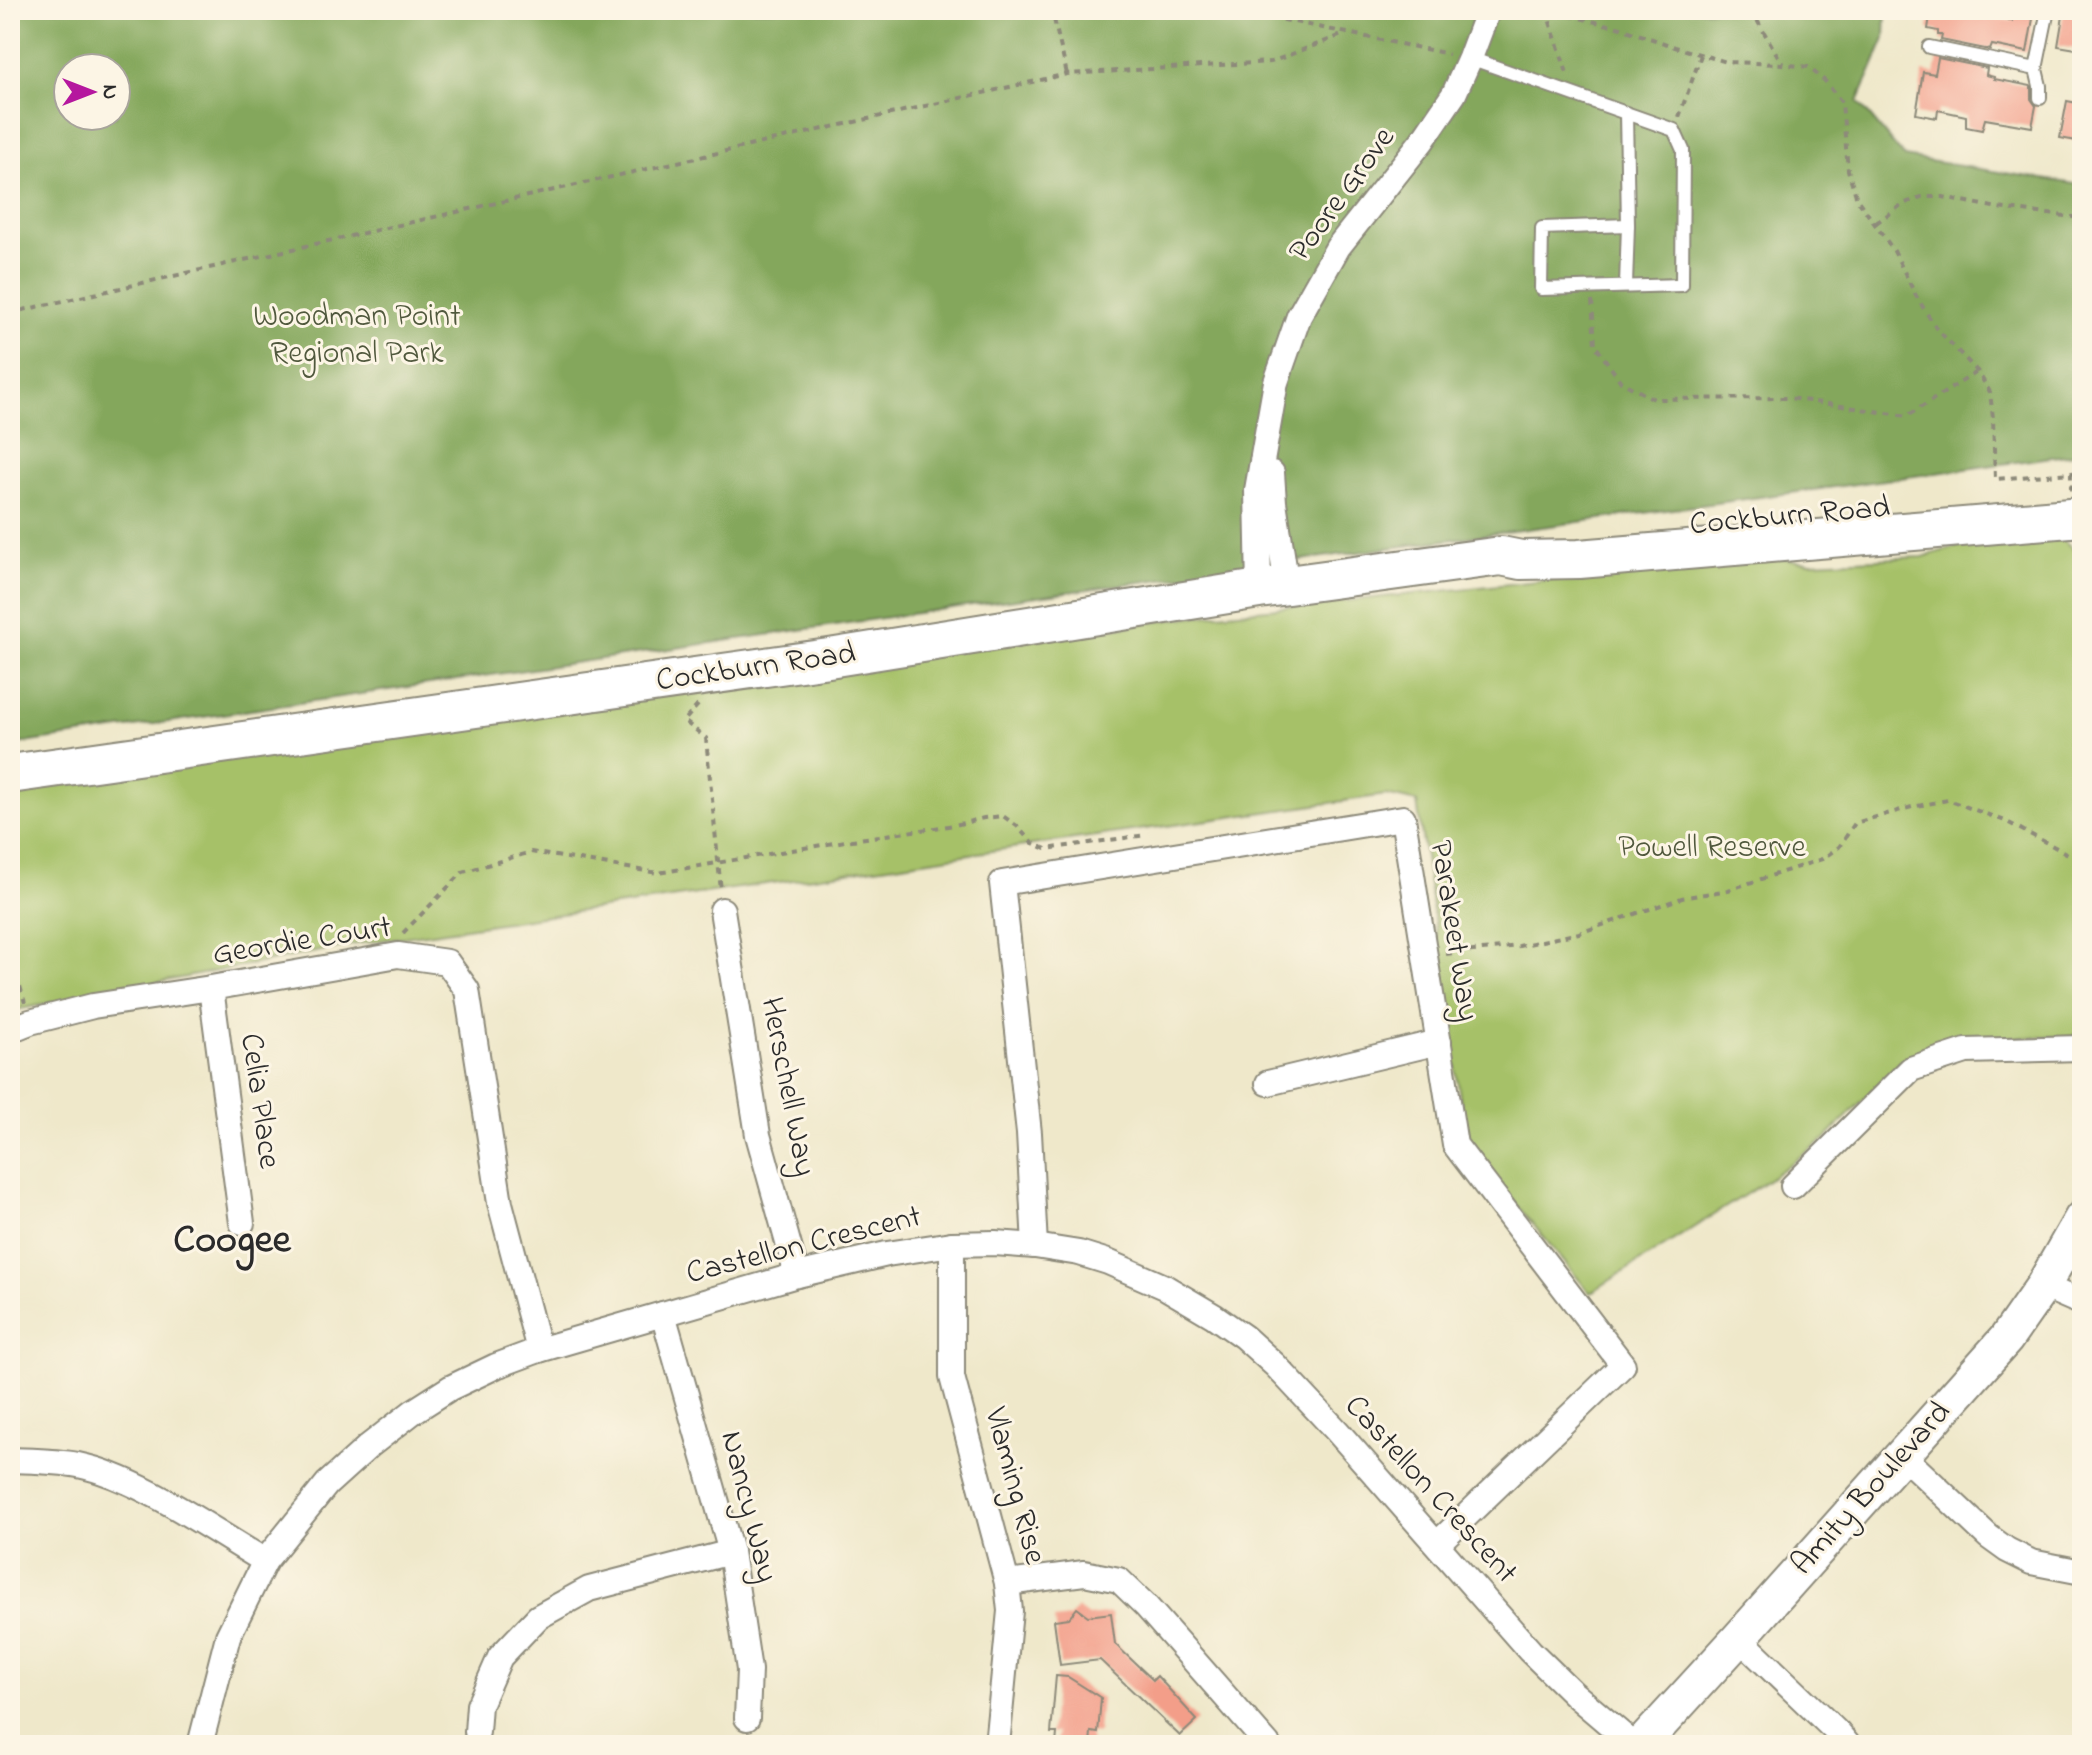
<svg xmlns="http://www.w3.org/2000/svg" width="2092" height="1755" font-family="'Indie Flower',sans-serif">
  <rect width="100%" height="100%" fill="#fcf5e5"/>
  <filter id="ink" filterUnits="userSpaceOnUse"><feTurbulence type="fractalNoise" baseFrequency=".0125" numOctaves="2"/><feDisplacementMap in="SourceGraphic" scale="16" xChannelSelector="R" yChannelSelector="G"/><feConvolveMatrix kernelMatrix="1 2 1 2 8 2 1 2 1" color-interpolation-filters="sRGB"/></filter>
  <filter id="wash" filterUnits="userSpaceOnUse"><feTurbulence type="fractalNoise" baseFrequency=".006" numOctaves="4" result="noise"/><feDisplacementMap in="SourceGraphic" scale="32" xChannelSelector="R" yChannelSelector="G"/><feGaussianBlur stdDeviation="1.8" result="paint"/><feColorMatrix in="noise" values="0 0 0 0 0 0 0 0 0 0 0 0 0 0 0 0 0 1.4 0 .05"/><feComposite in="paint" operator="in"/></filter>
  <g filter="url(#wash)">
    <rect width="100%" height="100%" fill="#efe8ca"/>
    <polygon fill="#a6c167" stroke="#687649" stroke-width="2" points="2060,537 2082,557 2082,1029 2072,1037 1966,1038 1938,1043 1902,1060 1825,1139 1759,1186 1590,1293 1467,1145 1417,802 1386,795 1039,844 357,944 10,1011 10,790 1189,617 1770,557 1810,562 1923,557 1959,546"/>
    <path fill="#84a75c" stroke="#586944" stroke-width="2" fill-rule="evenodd" d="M10 10H1886L1885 39 1858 102 1904 157 2082 185V453L972 605 10 745ZM68 68H116V116H68Z"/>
    <g id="blocks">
      <g fill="#f39e89">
        <polygon points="1931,10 1963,10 1963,12 2012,21 2014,10 2034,13 2027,52 1992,45 1990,50 1941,40 1942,35 1938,35 1938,31 1928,29"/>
        <polygon points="2064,10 2082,10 2082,50 2058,46"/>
        <polygon points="1938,58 1987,68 1986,75 1994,77 1994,79 2031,86 2031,99 2036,106 2032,127 1985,119 1982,130 1966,127 1966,116 1938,110 1937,118 1916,114 1923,72 1935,74"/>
        <polygon points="2067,101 2082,104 2082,142 2060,138"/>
        <polygon points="1077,1608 1088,1616 1111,1613 1115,1644 1153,1680 1157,1676 1197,1720 1180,1736 1100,1660 1060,1665 1054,1620 1069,1618"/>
        <polygon points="1056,1676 1068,1677 1101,1698 1098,1733 1091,1732 1090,1745 1056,1745 1057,1733 1051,1733"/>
      </g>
    </g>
  </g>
  <g filter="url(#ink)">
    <use href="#blocks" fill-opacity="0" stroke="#8d8a7a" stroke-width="2"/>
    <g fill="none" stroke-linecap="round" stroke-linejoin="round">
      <defs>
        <g id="lane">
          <polyline points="1929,47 2036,69 2048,10"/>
          <polyline points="1470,58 1674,130 1683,150 1682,285 1541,289 1542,228 1628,225 1626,113"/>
          <polyline points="2036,69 2040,86 2040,98"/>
          <polyline points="1626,285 1628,225"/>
        </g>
        <g id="street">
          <polyline points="1272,473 1274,502 1287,586"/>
          <polyline points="1259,589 1257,490 1276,382 1299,316 1338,247 1422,141 1454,94 1470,58 1488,10"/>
          <polyline points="722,910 758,1135 797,1275"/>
          <polyline points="211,988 242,1223"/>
          <polyline points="10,1030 30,1022 93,1006 211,988 398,955 447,962 467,990 500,1203 539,1350"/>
          <polyline points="1268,1083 1439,1042"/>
          <polyline points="1793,1186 1911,1069 1966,1051 2082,1048"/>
          <polyline points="952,1244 952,1377 1007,1583 1010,1611 997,1745"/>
          <polyline points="1035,1246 1029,1133 1002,883 1403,818 1455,1145 1623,1365 1437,1544"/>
          <polyline points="2043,1286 2082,1303"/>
          <polyline points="663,1314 731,1552 749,1670 747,1718"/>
          <polyline points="1902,1455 1989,1537 2007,1550 2031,1562 2082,1572"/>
          <path d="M10 1460C33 1461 56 1461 78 1465 138 1477 212 1530 265 1561"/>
          <polyline points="1007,1583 1084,1573 1119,1580 1146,1606 1268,1745"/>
          <polyline points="1739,1638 1838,1733 1848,1745"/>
          <polyline points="477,1732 479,1705 500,1657 538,1617 589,1589 731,1552"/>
          <polyline points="200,1745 228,1636 265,1561 327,1484 369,1446 414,1411 450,1388 496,1366 539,1350 797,1275 887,1254 952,1244 995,1243 1035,1246 1079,1253 1108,1262 1165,1287 1214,1316 1244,1337 1275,1365 1337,1431 1530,1651 1574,1694 1634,1745"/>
        </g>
        <polyline id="secondary" points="1641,1745 1739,1638 2006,1339 2043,1286 2082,1218"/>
        <polyline id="primary" points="10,774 829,658 1259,589 1501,556 1521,560 1579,559 2082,517"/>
      </defs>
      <use href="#lane" stroke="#8d8a7a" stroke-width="16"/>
      <use href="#street" stroke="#8d8a7a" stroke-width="28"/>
      <use href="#secondary" stroke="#8d8a7a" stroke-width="38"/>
      <use href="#primary" stroke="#8d8a7a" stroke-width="42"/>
      <g stroke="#8d8a7a" stroke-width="4" stroke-dasharray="6 6" stroke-linecap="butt">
        <polyline points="1048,10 1053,15 1067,74"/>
        <polyline points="1236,10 1449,54"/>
        <polyline points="1546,10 1621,28 1675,47 1727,62 1782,64 1808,67 1825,81 1842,103 1848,170 1857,199 1894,251 1916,296 1936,328 1978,372 1990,392 1993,418 1995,479 2071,473 2071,491"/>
        <polyline points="1546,10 1568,76"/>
        <polyline points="1751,10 1782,63"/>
        <polyline points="1679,117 1701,55"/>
        <polyline points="1876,223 1903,204 1921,197 1943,197 1998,208 2082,218"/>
        <polyline points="1592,301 1595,345 1621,382 1654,399 1789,398 1907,416 1977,372"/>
        <polyline points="10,313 1067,74 1271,62 1347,33"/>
        <polyline points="2071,473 2082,472"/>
        <polyline points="698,705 684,721 706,738 721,891"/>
        <polyline points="403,933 463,872 531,852 658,873 845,841 955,825 984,818 1003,816 1017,826 1031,842 1046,849 1146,835"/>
        <polyline points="1446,954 1519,946 1579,933 1682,898 1728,890 1822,859 1839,847 1855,823 1912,807 1948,800 2005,821 2068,854 2082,848"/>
        <polyline points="10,980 20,986 25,1003"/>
      </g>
      <use href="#lane" stroke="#fff" stroke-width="12"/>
      <use href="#street" stroke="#fff" stroke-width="24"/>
      <use href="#secondary" stroke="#fff" stroke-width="34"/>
      <use href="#primary" stroke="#fff" stroke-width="38"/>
    </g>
  </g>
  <g text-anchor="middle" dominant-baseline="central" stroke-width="6" stroke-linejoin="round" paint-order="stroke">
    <g font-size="32" fill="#2b2b2b" stroke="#fcf5e5">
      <text transform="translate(1343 195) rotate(-54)">Poore Grove</text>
      <text transform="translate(1790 517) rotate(-5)">Cockburn Road</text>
      <text transform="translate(756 668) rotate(-8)">Cockburn Road</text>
      <text transform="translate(1453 931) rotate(81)">Parakeet Way</text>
      <text transform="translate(302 942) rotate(-9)">Geordie Court</text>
      <text transform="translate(787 1087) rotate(79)">Herschell Way</text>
      <text transform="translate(259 1101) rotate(82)">Celia Place</text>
      <text transform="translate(804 1246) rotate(-14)">Castellon Crescent</text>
      <text transform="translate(1014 1486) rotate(75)">Vlaming Rise</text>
      <text transform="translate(1872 1489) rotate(-48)">Amity Boulevard</text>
      <text transform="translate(1430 1490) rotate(48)">Castellon Crescent</text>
      <text transform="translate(748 1507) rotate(76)">Nancy Way</text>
    </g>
    <g font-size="32" fill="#50583d" stroke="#fcf5e5">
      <text x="357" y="317">Woodman Point<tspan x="357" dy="37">Regional Park</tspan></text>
      <text x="1712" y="848">Powell Reserve</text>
    </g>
    <g font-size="40" font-weight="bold" fill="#2b2b2b" stroke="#fcf5e5">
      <text x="232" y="1241">Coogee</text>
    </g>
  </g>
  <rect width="2092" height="1755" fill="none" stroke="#fcf5e5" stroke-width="40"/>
  <g transform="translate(92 92) rotate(90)"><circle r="38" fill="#fcf5e5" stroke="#a8a49b" stroke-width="2"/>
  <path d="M0-6L14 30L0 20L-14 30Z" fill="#b5179e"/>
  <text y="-12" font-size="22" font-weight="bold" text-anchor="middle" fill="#2b2b2b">N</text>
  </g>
</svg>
